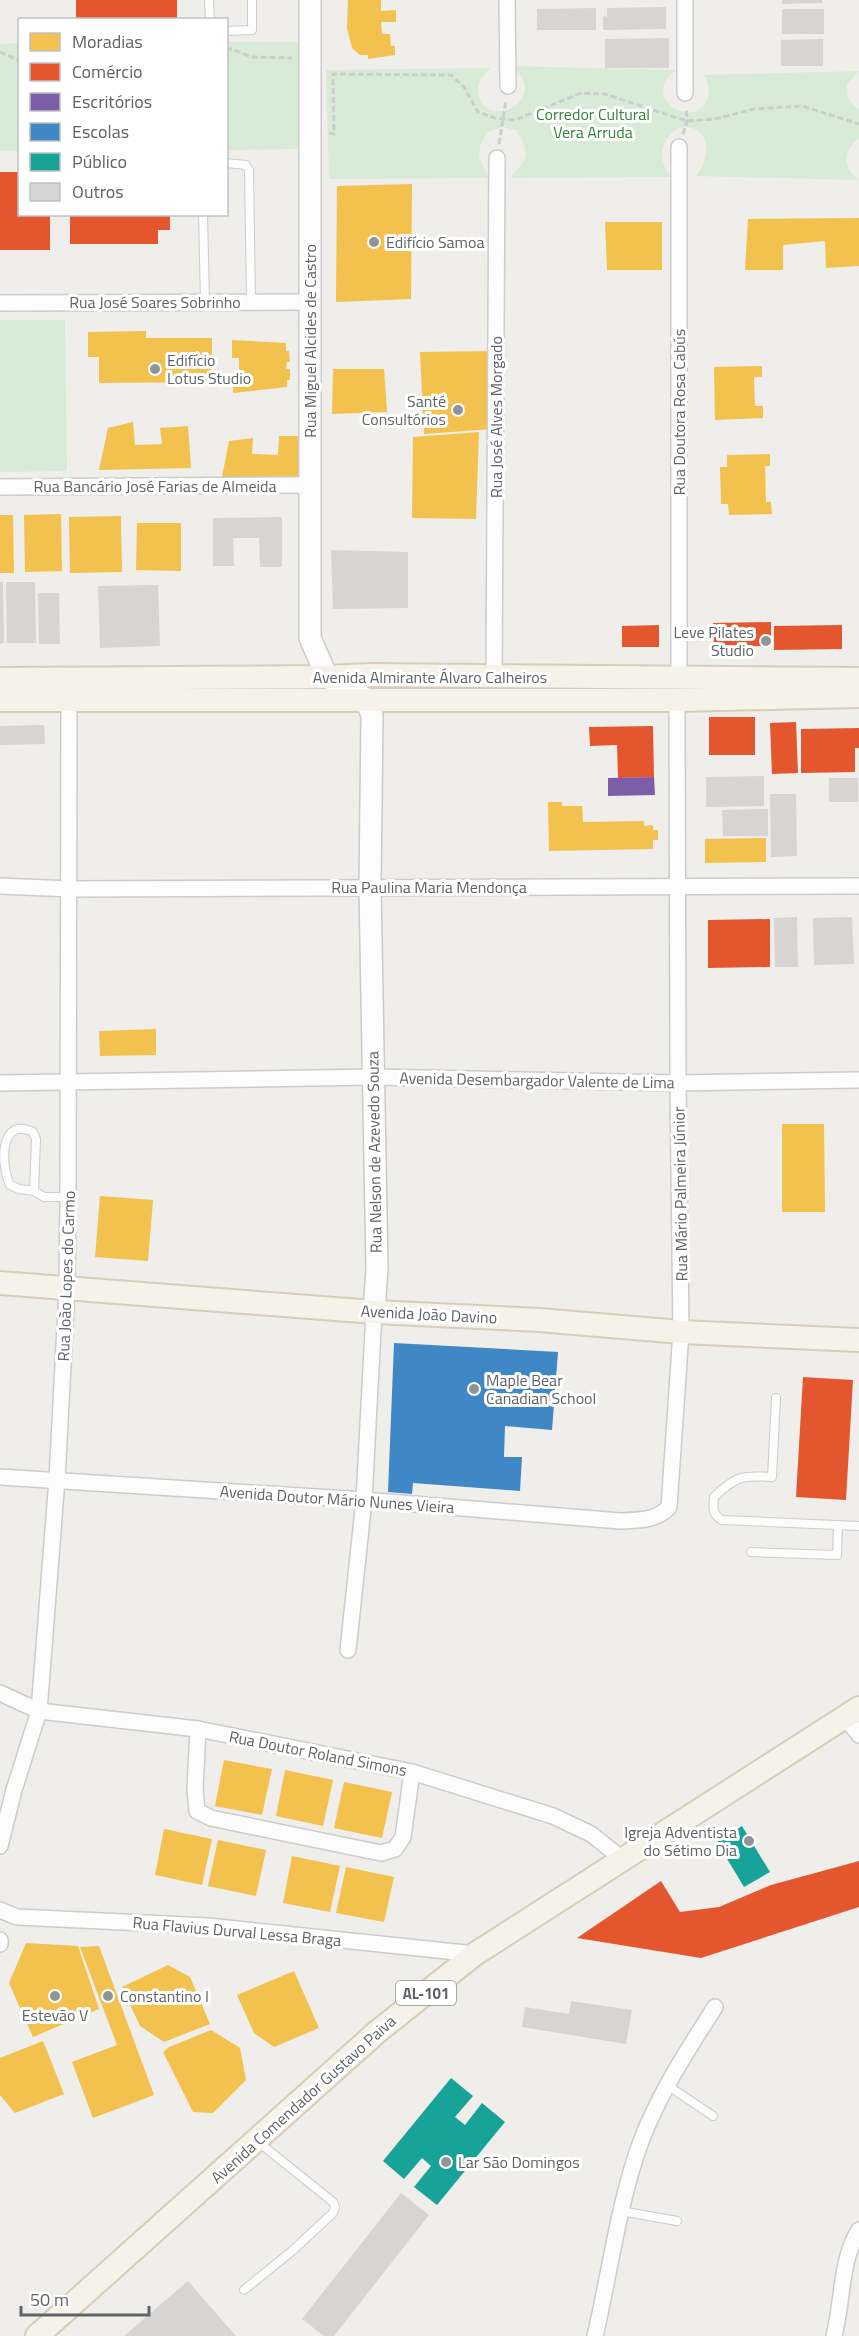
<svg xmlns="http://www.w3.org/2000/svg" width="859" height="2336" font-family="'Titillium Web',sans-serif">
  <rect width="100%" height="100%" fill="#efeeea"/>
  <g fill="#d8ebd6">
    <polygon points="226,42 300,42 301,149 227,150"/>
    <polygon points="19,43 19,151 0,151 0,44"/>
    <path d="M511 66 676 70C637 98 697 133 708 97 710 88 708 83 703 75L859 71 847 84C847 96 848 103 859 109V139C849 144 843 159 849 169 851 173 856 177 859 180L696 176C708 162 714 131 688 127 674 125 661 143 662 156 662 163 667 171 671 177L511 178C514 172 516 171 520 166 531 155 524 141 516 130L502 127 488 132 480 145 479 158 489 178 329 179 326 70 491 68C483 75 475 84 479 96 488 132 554 97 511 66Z"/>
    <polygon points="0,320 65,320 67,471 0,472"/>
  </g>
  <g fill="#f2c14e">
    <polygon points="348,0 381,0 381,11 396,10 396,22 381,22 382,34 390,34 391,46 395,46 395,55 368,59 368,55 360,55 352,48 347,28"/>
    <polygon points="412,184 411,299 336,302 337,186"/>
    <polygon points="859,218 859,266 826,268 825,241 783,245 783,270 745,270 748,219"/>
    <polygon points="605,222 662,222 662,270 607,270"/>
    <polygon points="146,331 146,338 212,338 212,382 99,383 99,357 88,357 88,332"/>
    <polygon points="232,340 286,343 286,351 289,351 290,362 287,362 286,369 290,369 290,380 287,380 287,387 233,393 233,372 239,373 239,358 232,358"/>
    <polygon points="496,351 493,429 424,434 420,352"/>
    <polygon points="762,366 762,377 754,377 755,406 763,406 763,418 715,420 714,367"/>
    <polygon points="333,369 384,369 387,412 332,414"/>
    <polygon points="133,422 135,445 162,444 160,428 188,426 191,468 99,470 108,428"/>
    <polygon points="479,432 476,519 412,518 413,437"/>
    <polygon points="279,436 298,436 299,476 221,482 229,441 253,438 252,454 278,455"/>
    <polygon points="770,454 770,466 765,466 766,502 771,502 772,514 729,515 728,504 721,504 720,467 727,467 727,455"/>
    <polygon points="61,514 62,571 25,572 24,515"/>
    <polygon points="0,515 13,515 14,573 0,573"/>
    <polygon points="121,516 122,572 70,573 69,517"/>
    <polygon points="137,523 181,523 181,571 136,570"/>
    <polygon points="548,802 562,802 562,806 582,806 583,822 644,821 644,826 653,825 653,830 658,830 658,840 653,840 653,849 549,851"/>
    <polygon points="766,838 766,862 705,863 705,839"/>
    <polygon points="156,1029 156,1055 100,1056 99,1031"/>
    <polygon points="782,1124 824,1124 825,1212 782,1212"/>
    <polygon points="100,1196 153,1200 148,1261 95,1257"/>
    <polygon points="224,1760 272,1769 262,1815 215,1806"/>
    <polygon points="285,1770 333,1780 323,1826 276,1816"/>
    <polygon points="344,1782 392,1792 382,1838 334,1828"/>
    <polygon points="164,1829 212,1839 202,1885 155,1875"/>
    <polygon points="218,1840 266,1850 256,1896 208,1886"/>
    <polygon points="292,1856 340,1866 330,1912 283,1903"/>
    <polygon points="346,1867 394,1877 384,1922 336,1913"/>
    <polygon points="26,1943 78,1946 99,2009 33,2037 9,1983"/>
    <polygon points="99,1946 154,2095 93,2118 72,2062 117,2045 80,1947"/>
    <polygon points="168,1965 190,1977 210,2024 164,2042 140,2026 122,1987"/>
    <polygon points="294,1971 319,2028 274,2047 254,2033 237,1995"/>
    <polygon points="211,2030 240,2048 246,2080 213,2113 193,2112 163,2052 169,2047"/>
    <polygon points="43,2041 64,2094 15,2113 0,2095 0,2058"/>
  </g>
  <g fill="#e4572e">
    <rect x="76" y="0" width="101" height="20"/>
    <polygon points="0,172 20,172 20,214 50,214 50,250 0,250"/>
    <polygon points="70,214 170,214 170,230 158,230 158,244 70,244"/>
    <polygon points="771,622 771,646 714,647 713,623"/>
    <polygon points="659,625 659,647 622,647 622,626"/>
    <polygon points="842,625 842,649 774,650 774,626"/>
    <rect x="709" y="717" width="46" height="38"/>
    <polygon points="796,722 798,773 772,774 770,723"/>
    <polygon points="653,726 654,777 618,778 617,745 590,746 589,727"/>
    <polygon points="859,728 859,748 855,748 855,772 801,773 801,729"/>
    <polygon points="770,919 770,967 708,968 708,920"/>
    <polygon points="803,1377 853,1380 846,1500 796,1497"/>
    <polygon points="859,1861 859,1907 701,1958 577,1938 661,1881 680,1912 719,1907 771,1885"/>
  </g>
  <polygon fill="#7b5ea7" points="654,777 655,795 608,796 608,778"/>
  <polygon fill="#3f88c5" points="394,1343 558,1352 552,1430 505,1426 504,1457 522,1457 520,1491 413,1483 412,1494 388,1492"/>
  <g fill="#17a398">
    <polygon points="742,1826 770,1872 744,1887 717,1842"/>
    <polygon points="451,2078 473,2096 455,2117 465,2125 482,2103 505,2122 437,2205 414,2187 431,2166 422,2158 404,2179 383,2161"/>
  </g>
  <g fill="#d6d5d3">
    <polygon points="782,0 822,0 822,3 782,4"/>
    <polygon points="666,7 666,29 603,30 603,16 607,17 607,8"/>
    <polygon points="596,8 596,30 537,30 537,9"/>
    <rect x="782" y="9" width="42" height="25"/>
    <polygon points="669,38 669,68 605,68 605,39"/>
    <polygon points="823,39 823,66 781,66 781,40"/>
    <polygon points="282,517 282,567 260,567 259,538 233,538 234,566 213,566 213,518"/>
    <polygon points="331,550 408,552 408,608 333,609"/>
    <polygon points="0,582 3,582 4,643 0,644"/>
    <polygon points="6,582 35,582 36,643 7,643"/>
    <polygon points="158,585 160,646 100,648 98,586"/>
    <polygon points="38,593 59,593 60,644 39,644"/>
    <polygon points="44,725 45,744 0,745 0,726"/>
    <polygon points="764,776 764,806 706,807 706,777"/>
    <rect x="829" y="778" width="29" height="24"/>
    <polygon points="770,794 796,794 797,856 771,857"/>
    <polygon points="768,809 768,836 723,836 722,810"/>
    <polygon points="797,917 798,967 775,967 774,918"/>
    <polygon points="852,917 854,964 814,965 813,918"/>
    <polygon points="571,2001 632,2010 626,2044 522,2027 525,2007 569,2014"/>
    <polygon points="401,2193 429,2215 334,2336 324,2336 302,2319"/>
    <polygon points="188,2281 236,2336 124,2336"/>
  </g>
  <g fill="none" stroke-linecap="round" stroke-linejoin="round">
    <defs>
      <g id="lane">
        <polyline points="209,0 210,20"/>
        <polyline points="226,31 252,30 252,0"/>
        <polyline points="226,163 246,165 249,170 251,301"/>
        <polyline points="203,214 205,302"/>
        <path d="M34 1191 19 1189 10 1185C0 1163 0 1116 33 1132L36 1139 34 1191 44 1197H68"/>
        <path d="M776 1398 772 1477C742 1475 736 1476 714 1497 713 1508 712 1514 722 1520L859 1526"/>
        <polyline points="751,1552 837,1555 838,1525"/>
        <polyline points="667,2085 713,2116"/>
        <polyline points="621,2211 677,2221"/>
        <polyline points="244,2290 292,2251 333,2213 335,2207 333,2202 257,2141"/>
      </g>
      <g id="street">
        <polyline points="507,0 508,86"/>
        <polyline points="685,0 685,93"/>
        <polyline points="679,147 679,676"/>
        <polyline points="0,303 310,302"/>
        <polyline points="0,487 311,485"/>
        <polyline points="494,677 497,158"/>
        <polyline points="0,886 71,889 859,886"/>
        <polyline points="0,1083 373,1077 678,1083 859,1080"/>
        <path d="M0 1477 364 1500 620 1521C637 1520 657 1521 669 1507L681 1332 678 1083 677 700"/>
        <polyline points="348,1650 364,1500 374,1312"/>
        <polyline points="0,1693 39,1711 198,1729 412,1772 553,1816 591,1834 621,1858"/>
        <polyline points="845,1717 859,1735"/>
        <polyline points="198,1729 195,1789 197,1811 211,1818 381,1853 395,1849 403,1837 412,1772"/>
        <polyline points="0,1846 14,1790 39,1711 57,1479 67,1289 68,1197 69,699"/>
        <polyline points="0,1910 17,1917 208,1926 475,1954"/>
        <polyline points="0,1940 0,1944"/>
        <path d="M595 2336C610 2272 618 2206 640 2144 658 2095 687 2051 715 2007"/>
        <path d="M834 2336C843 2302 840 2260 859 2230"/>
      </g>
      <polyline id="secondary" points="310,0 310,638 327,677 366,699 372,716 370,887 377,1268 374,1312"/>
      <g id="primary">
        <polyline points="0,679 327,677 370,675 859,679"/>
        <polyline points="0,700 677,700 859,696"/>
        <polyline points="0,1283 374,1312 539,1320 681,1332 859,1340"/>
        <polyline points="37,2336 377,2032 475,1954 859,1708"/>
      </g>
    </defs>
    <use href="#lane" stroke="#cbcccc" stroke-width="10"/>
    <use href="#street" stroke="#cbcccc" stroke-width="18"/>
    <use href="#secondary" stroke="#cacacb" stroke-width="24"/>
    <use href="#primary" stroke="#d7ceb8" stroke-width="26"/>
    <g stroke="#cacfcc" stroke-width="3" stroke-dasharray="6 3" stroke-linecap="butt">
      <polyline points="226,50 231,49 252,57 292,58"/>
      <polyline points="0,52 20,61"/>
      <polyline points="329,133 334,134 333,74 451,75 464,87 478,112 495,118 515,120 581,93 605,94 687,121 715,119 754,109 802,106 859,124"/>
      <polyline points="683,134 687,121 686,108"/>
      <polyline points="499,144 506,100"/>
    </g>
    <use href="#lane" stroke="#fdfcfc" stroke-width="8"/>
    <use href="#street" stroke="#fdfcfc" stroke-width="15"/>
    <use href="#secondary" stroke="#fdfcfc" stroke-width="21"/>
    <use href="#primary" stroke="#f4f2e9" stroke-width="22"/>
  </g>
  <g fill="#919496" stroke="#fff" stroke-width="2">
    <circle cx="374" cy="242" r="6"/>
    <circle cx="155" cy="369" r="6"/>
    <circle cx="458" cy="410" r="6"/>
    <circle cx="766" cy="641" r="6"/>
    <circle cx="474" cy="1389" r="6"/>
    <circle cx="749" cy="1841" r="6"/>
    <circle cx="55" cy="1996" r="6"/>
    <circle cx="108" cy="1996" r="6"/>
    <circle cx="446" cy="2162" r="6"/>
  </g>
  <g text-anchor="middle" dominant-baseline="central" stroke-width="6" stroke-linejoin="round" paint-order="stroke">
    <rect fill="#fff" stroke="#8f9295" stroke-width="1.5" x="396" y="1981" width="60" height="24" rx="4.5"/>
    <g font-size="15" font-weight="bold" fill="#5f6368">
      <text x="426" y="1993">AL-101</text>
    </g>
    <g font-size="16" fill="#348238" stroke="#fff">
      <text x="593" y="114">Corredor Cultural<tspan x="593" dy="18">Vera Arruda</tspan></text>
    </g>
    <g font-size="16" fill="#5f6368" stroke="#fff" text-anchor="start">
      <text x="386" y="242">Edifício Samoa</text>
      <text x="167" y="360">Edifício<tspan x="167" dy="18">Lotus Studio</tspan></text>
      <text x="446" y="401" text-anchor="end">Santé<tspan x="446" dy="18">Consultórios</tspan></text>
      <text x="754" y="632" text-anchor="end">Leve Pilates<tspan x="754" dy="18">Studio</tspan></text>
      <text x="486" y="1380">Maple Bear<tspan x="486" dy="18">Canadian School</tspan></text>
      <text x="737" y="1832" text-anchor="end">Igreja Adventista<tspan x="737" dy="18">do Sétimo Dia</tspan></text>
      <text x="120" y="1996">Constantino I</text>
      <text x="55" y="2015" text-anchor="middle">Estevão V</text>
      <text x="458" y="2162">Lar São Domingos</text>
    </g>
    <g font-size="16" fill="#5f6368" stroke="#fff">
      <text x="155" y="302">Rua José Soares Sobrinho</text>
      <text transform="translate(310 341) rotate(-90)">Rua Miguel Alcides de Castro</text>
      <text transform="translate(679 412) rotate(-90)">Rua Doutora Rosa Cabús</text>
      <text transform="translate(496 417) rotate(-90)">Rua José Alves Morgado</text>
      <text x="155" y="486">Rua Bancário José Farias de Almeida</text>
      <text x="430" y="677">Avenida Almirante Álvaro Calheiros</text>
      <text x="429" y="887">Rua Paulina Maria Mendonça</text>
      <text transform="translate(537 1080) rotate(1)">Avenida Desembargador Valente de Lima</text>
      <text transform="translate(374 1152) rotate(-91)">Rua Nelson de Azevedo Souza</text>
      <text transform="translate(680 1194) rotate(-91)">Rua Mário Palmeira Júnior</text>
      <text transform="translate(66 1276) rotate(-88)">Rua João Lopes do Carmo</text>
      <text transform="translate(429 1314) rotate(3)">Avenida João Davino</text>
      <text transform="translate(337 1499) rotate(4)">Avenida Doutor Mário Nunes Vieira</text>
      <text transform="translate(318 1753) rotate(11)">Rua Doutor Roland Simons</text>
      <text transform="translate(237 1931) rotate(5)">Rua Flavius Durval Lessa Braga</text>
      <text transform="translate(303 2099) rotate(-42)">Avenida Comendador Gustavo Paiva</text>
    </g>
  </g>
  <rect x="18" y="18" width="210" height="198" fill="#ffffff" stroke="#bfc1c3" stroke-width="1.5"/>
  <rect x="30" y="33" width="30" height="18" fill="#f2c14e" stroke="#bfc1c3" stroke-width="1.5"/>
  <text x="72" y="48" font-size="18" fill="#5f6368">Moradias</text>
  <rect x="30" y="63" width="30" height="18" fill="#e4572e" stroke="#bfc1c3" stroke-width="1.5"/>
  <text x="72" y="78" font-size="18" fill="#5f6368">Comércio</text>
  <rect x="30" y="93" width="30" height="18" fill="#7b5ea7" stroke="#bfc1c3" stroke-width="1.5"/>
  <text x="72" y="108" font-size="18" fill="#5f6368">Escritórios</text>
  <rect x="30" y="123" width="30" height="18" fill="#3f88c5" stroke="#bfc1c3" stroke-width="1.5"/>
  <text x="72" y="138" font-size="18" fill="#5f6368">Escolas</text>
  <rect x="30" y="153" width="30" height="18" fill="#17a398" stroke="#bfc1c3" stroke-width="1.5"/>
  <text x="72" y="168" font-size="18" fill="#5f6368">Público</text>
  <rect x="30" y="183" width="30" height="18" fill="#d6d5d3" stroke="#bfc1c3" stroke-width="1.5"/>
  <text x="72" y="198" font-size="18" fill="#5f6368">Outros</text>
  <path d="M21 2306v9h128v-9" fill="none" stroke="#5f6368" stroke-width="3"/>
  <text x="30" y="2306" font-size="18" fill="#5f6368" stroke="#ffffff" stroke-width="4.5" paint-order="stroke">50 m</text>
</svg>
